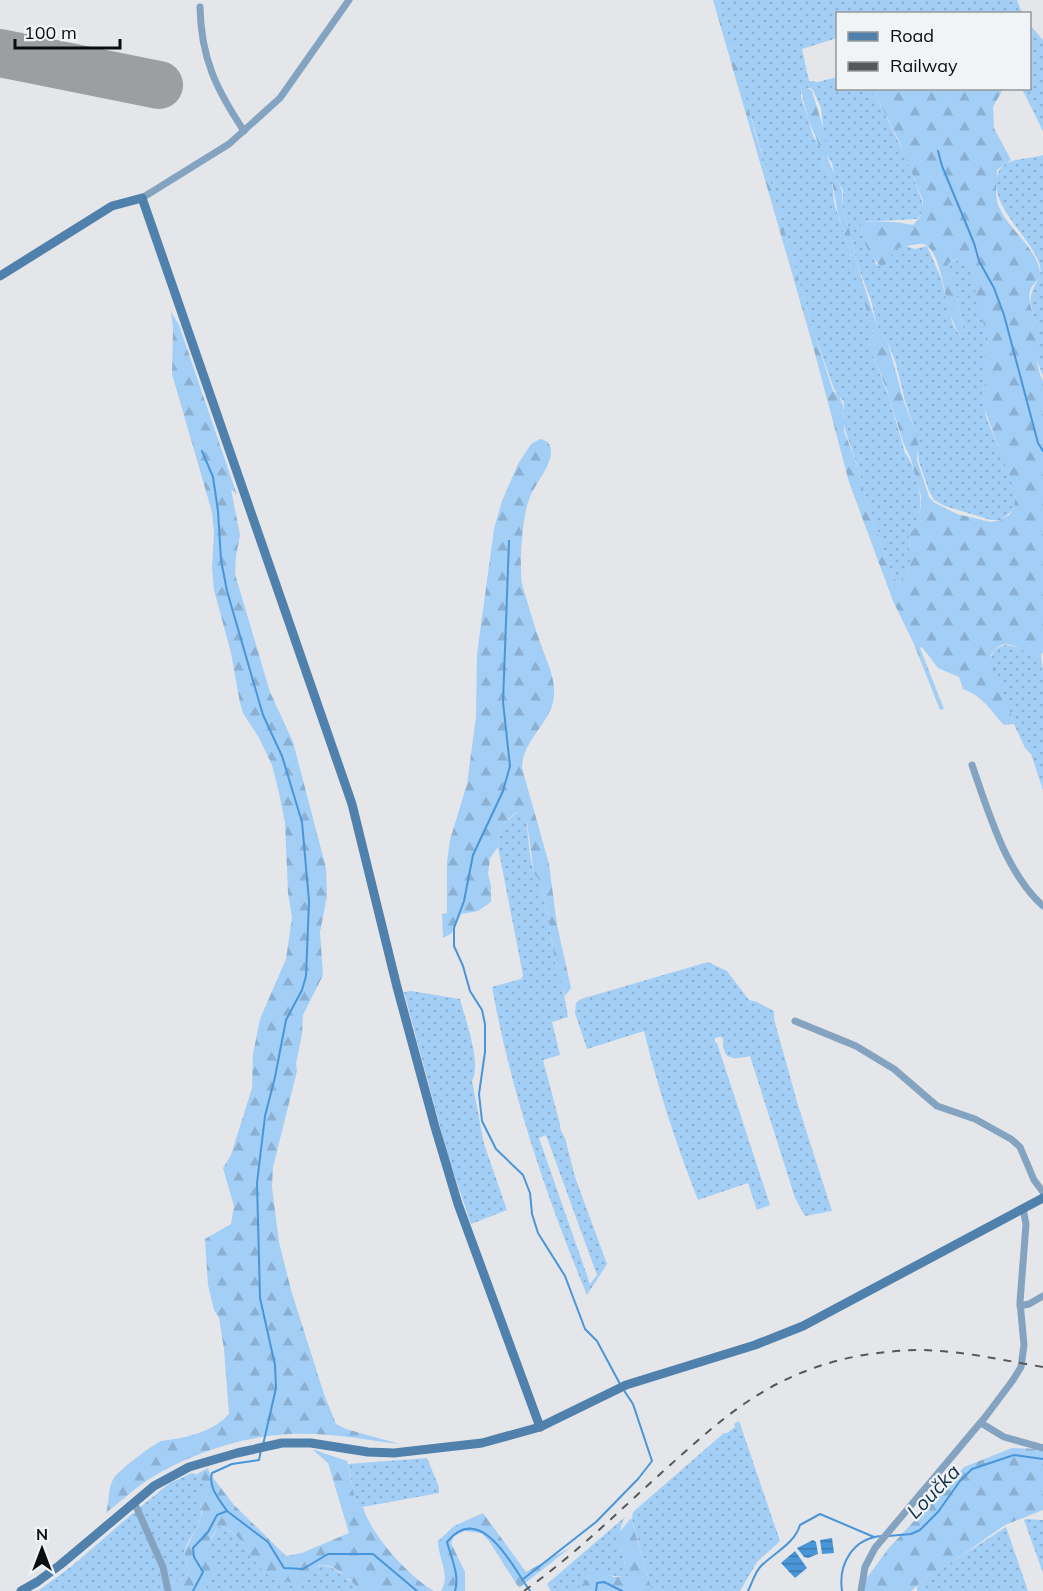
<svg xmlns="http://www.w3.org/2000/svg" width="1043" height="1591" font-family="Mulish,sans-serif">
  <defs>
    <pattern id="grass-dots" width="8" height="8" patternUnits="userSpaceOnUse" patternTransform="scale(1.5)"><rect width="8" height="8" fill="#a3cef5"/><path d="M2 2h.1M6 6h.1" fill="none" stroke="#8bb0d1" stroke-width="1.8" stroke-linecap="round"/></pattern>
    <pattern id="forest-firs" width="22" height="20" patternUnits="userSpaceOnUse" patternTransform="scale(1.5)"><rect width="22" height="20" fill="#a3cef5"/><path d="M5 1l3.5 6h-7zM16 11l3.5 6h-7z" fill="#8bb0d1"/></pattern>
    <pattern id="water-rules" width="6" height="5" patternUnits="userSpaceOnUse" patternTransform="scale(1.5)"><rect width="6" height="5" fill="#4896d9"/><path d="M0 2.5h6" fill="none" stroke="#3a79ae"/></pattern>
  </defs>
  <rect width="100%" height="100%" fill="#e4e6e9"/>
  <g fill="url(#grass-dots)" fill-rule="evenodd">
    <path d="M717 0H1017L1022 13 838 14 837 38 802 49 809 81 818 82 837 77 838 88 865 89 873 93 877 98 906 157 922 201 923 211 917 219 861 222 876 264 880 266 895 249 905 246 915 249 927 246 941 278 953 325 961 337 964 333 957 296 947 264 951 261C958 260 964 261 968 267 977 281 981 315 987 332L988 341 985 355V384L982 395 986 417 1014 485 1016 495 1013 510 1001 520H991L945 506 934 500 929 491 919 462 915 430 905 401 896 364 887 340 877 326 871 300 857 264 852 239 843 209V190L835 178 832 163 826 155 821 108 813 90 809 88 801 90V96L813 136 822 148 824 157 822 162 832 181 834 202 870 318 873 334 869 342 871 351 889 397 905 453C910 459 911 463 914 470 921 494 923 503 916 528L910 531 909 535C909 552 915 571 899 582L894 579 866 500 860 473 846 433 843 422 844 402 834 389 814 332Z"/>
    <polygon points="1030,25 1043,40 1043,131 1022,89 1030,88"/>
    <path d="M1043 155V376C1040 368 1036 359 1035 350 1035 342 1037 335 1036 327 1035 317 1029 306 1031 296 1033 284 1043 278 1040 266 1033 238 986 205 998 173 1005 156 1030 160 1043 155Z"/>
    <path d="M1005 645C1023 646 1033 657 1043 670V790L1031 754 1025 748 1014 724 992 662C991 651 995 648 1005 645Z"/>
    <path d="M517 812 522 814 526 818 530 855 534 873 540 881 548 916 555 962 562 983 568 1017 552 1022 560 1055 543 1060 560 1124V1128L565 1138 575 1177 607 1264 587 1295C546 1196 511 1092 492 987L521 979 523 975 498 847 501 826ZM546 1135 597 1275 590 1284 539 1138Z"/>
    <path d="M708 962 727 971 749 1000 757 1002 774 1011V1019L797 1102 832 1211 805 1216 795 1198 750 1056C733 1060 722 1061 723 1038L720 1037 715 1038V1042L717 1043 770 1205 757 1210 748 1183 698 1200C676 1144 658 1089 644 1031L587 1049 575 1013 576 1003 581 999Z"/>
    <path d="M411 991 460 999C465 1019 482 1063 472 1081L484 1144 507 1210 471 1224 447 1153 404 992Z"/>
    <polygon points="739,1421 780,1541 757,1562 740,1591 652,1591 632,1520 633,1512 724,1433 727,1433 735,1427 734,1424"/>
    <polygon points="427,1458 439,1487 439,1493 357,1508 348,1464"/>
    <path d="M192 1473 201 1476 209 1487C192 1503 206 1505 199 1522 195 1533 187 1541 184 1552L189 1572 183 1578 170 1584 165 1563 139 1508 170 1483Z"/>
    <polygon points="133,1513 136,1513 160,1562 166,1591 38,1591 72,1566"/>
    <path d="M625 1517C614 1536 623 1557 629 1577L591 1574 577 1591H551L547 1584Z"/>
    <polygon points="1026,1519 1043,1520 1043,1573 1024,1520"/>
    <path d="M219 1526C245 1532 251 1569 276 1578 282 1580 292 1584 298 1581 301 1579 302 1576 305 1574 320 1562 331 1564 344 1577 350 1581 356 1584 361 1591H204L215 1572 211 1564 207 1546Z"/>
    <polygon points="1006,1527 1028,1591 917,1591 917,1586 929,1575 955,1560"/>
  </g>
  <g fill="url(#forest-firs)">
    <path d="M713 0H717C725 26 734 53 741 80 749 107 754 133 764 160L814 332 833 391 839 395 843 406 844 431 860 473 866 500 894 579 899 582C915 571 909 552 909 535L910 531 916 528 921 506V496L911 459 903 442 887 390 871 351 869 342 873 334 869 318 838 214 832 181 822 162 824 157 808 119 801 90 804 86 812 91 825 134 826 155 842 191 843 209 852 239 857 264 877 326 887 340 904 402 915 430 918 444 917 460 929 497 935 503 957 514 991 522 1001 520 1009 515 1013 510 1016 495 983 405 982 395 985 383V355L988 341 971 274C967 264 962 259 951 261L948 264 957 296 964 333 961 337C955 327 951 318 948 307 945 295 939 245 922 244 920 243 899 248 895 249L886 264 880 266C871 256 858 236 861 222 879 221 896 221 913 225L921 215 923 201 899 141 877 98 873 93 865 89H1003L993 107 994 128 1011 160 997 170C997 182 994 195 999 207 1008 229 1037 248 1040 272 1041 281 1032 283 1030 291 1027 303 1035 315 1036 327 1039 346 1033 361 1043 381V652L1041 655 1043 670C1033 657 1005 629 991 655L1014 724 1004 725C990 710 983 696 963 689L959 677 938 668 922 647 920 648 944 709 940 710 914 644 893 601 849 482 813 346Z"/>
    <path d="M171 312 179 325 237 495 231 489 240 535 236 556 235 574 270 692 293 742 326 868 327 896 320 932 323 975 303 1015 302 1034 296 1064 297 1071 273 1167 272 1187 279 1242 291 1290 324 1394 336 1424 346 1429 399 1444C363 1439 325 1432 289 1434 239 1437 192 1453 149 1479 134 1489 120 1502 106 1513 110 1502 107 1488 114 1478 119 1470 152 1445 161 1441 165 1440 171 1440 175 1439 194 1436 216 1429 229 1414L224 1349 219 1318 214 1310 208 1285 205 1239 231 1224 234 1206 223 1168 231 1155 252 1088 253 1054 260 1019 286 959 292 917 288 893 285 823 279 793 272 765 259 738 243 713 240 703 231 653 214 590 212 568 214 533 212 512 172 374 173 328Z"/>
    <path d="M540 439C546 440 551 443 551 451 551 467 536 482 530 497 522 516 519 563 522 584 528 603 533 623 540 642 547 663 559 683 552 706 544 728 522 744 522 768L549 864 557 925 571 988 565 996 555 962 548 916 540 881 534 873 527 823 522 814 516 812 501 826 498 847 490 858 488 874 491 886V902L478 911 461 914 452 933 443 938 442 914 447 913V862L450 840 467 784 476 717 477 654 494 529 502 501 518 464 531 444Z"/>
    <polygon points="1012,1448 1043,1449 1043,1510 1005,1525 955,1560 929,1575 911,1591 864,1591 866,1579 888,1549 964,1467"/>
    <path d="M312 1449 347 1461 357 1508 363 1507C371 1535 409 1577 434 1591H361L349 1579 343 1578C341 1572 339 1571 334 1568 311 1556 305 1586 289 1582 281 1580 270 1578 264 1572 249 1558 241 1531 220 1526 205 1540 207 1555 215 1572L204 1591H169L170 1584 183 1578 189 1572 184 1552 199 1523 202 1513 199 1497 208 1487 197 1474 208 1468 210 1474 234 1505 286 1556 302 1553 349 1533 328 1463Z"/>
    <path d="M483 1513 526 1572 571 1547 519 1588 489 1541 481 1533 464 1531 454 1536 451 1543 465 1572V1591H441C451 1574 438 1559 438 1541L454 1526Z"/>
    <polygon points="631,1518 652,1591 577,1591 591,1574 597,1571 614,1577 628,1576 620,1545 619,1533"/>
  </g>
  <g fill="url(#water-rules)">
    <polygon points="832,1538 834,1553 822,1554 820,1540"/>
    <polygon points="813,1540 816,1542 818,1554 808,1558 804,1557 797,1548"/>
    <polygon points="795,1551 807,1568 795,1578 781,1563"/>
  </g>
  <g fill="none" stroke-linecap="round" stroke-linejoin="round">
    <g stroke="#4896d9" stroke-width="2">
      <polyline points="938,151 942,166 974,243 979,261 994,288 1004,315 1038,443 1043,451"/>
      <polyline points="202,451 213,477 218,511 221,560 227,591 263,715 282,756 302,822 309,901 306,976 302,990 286,1020 275,1077 265,1116 257,1183 260,1298 275,1365 276,1388 263,1445"/>
      <polyline points="509,541 503,702 510,766 503,791 473,855 464,901 454,928 454,946 463,966 470,991 482,1010 485,1024 485,1052 479,1094 482,1121 496,1149 523,1175 530,1193 532,1214 538,1233 565,1276 585,1329 597,1341 620,1384"/>
      <path d="M227 1511C219 1499 208 1487 212 1473L232 1464 259 1460 261 1450"/>
      <polyline points="888,1536 911,1534 920,1530 938,1512 960,1481 972,1469 1014,1455 1043,1459"/>
      <polyline points="522,1580 596,1522 638,1479 652,1461 633,1404 623,1389"/>
      <polyline points="193,1591 203,1572 194,1557 193,1548 208,1532 217,1515 227,1511 268,1542 284,1568 303,1569 328,1554 373,1554 417,1591"/>
      <path d="M455 1591C460 1576 451 1557 447 1542 481 1500 513 1568 530 1591"/>
      <polyline points="596,1591 597,1583 604,1582 622,1591"/>
      <path d="M748 1591C752 1583 755 1572 761 1566 774 1553 795 1543 800 1525L820 1514 874 1537"/>
      <path d="M842 1591C838 1564 853 1538 882 1536"/>
    </g>
    <polyline stroke="#9c9ea0" stroke-width="48" points="0,53 159,85"/>
    <g stroke="#83a3c1" stroke-width="7">
      <path d="M200 7C201 58 216 89 244 131"/>
      <polyline points="142,198 229,144 280,98 349,0"/>
      <path d="M972 765C988 811 1006 873 1043 906"/>
      <polyline points="795,1021 856,1046 894,1069 937,1106 975,1119 1011,1139 1020,1147 1034,1180 1043,1192"/>
      <polyline points="1020,1306 1029,1304 1043,1296"/>
      <polyline points="981,1423 1004,1437 1043,1448"/>
      <polyline points="134,1502 163,1567 168,1591"/>
      <polyline points="861,1591 865,1567 875,1548 986,1416 1013,1380 1021,1367 1024,1345 1020,1302 1026,1224 1023,1209"/>
    </g>
    <g stroke="#5081ad" stroke-width="9">
      <polyline points="0,276 112,206 142,198 352,804 397,987 435,1127 458,1204 540,1427"/>
      <polyline points="21,1591 37,1582 60,1565 154,1486 189,1467 237,1453 282,1443 311,1443 368,1452 394,1453 482,1443 540,1427 626,1385 755,1345 803,1326 1043,1198"/>
    </g>
    <path stroke="#555758" stroke-width="2" stroke-dasharray="8 8" stroke-linecap="butt" d="M524 1591C576 1554 621 1509 668 1467 710 1429 752 1391 806 1371 841 1357 879 1351 917 1350 959 1350 1001 1360 1043 1367"/>
  </g>
  <g text-anchor="middle" dominant-baseline="central" stroke-width="4.5" stroke-linejoin="round" paint-order="stroke">
    <g font-size="20" font-style="italic" fill="#10314c" stroke="#f1f4f6">
      <text transform="translate(933 1491) rotate(-46)">Loučka</text>
    </g>
  </g>
  <rect x="836" y="12" width="195" height="78" fill="#f1f4f6" stroke="#959899" stroke-width="1.5"/>
  <rect x="848" y="32" width="30" height="9" fill="#5081ad" stroke="#959899" stroke-width="1.5"/>
  <text x="890" y="42" font-size="18" fill="#0c0d0e">Road</text>
  <rect x="848" y="62" width="30" height="9" fill="#555758" stroke="#959899" stroke-width="1.5"/>
  <text x="890" y="72" font-size="18" fill="#0c0d0e">Railway</text>
  <g transform="translate(42 1549)" stroke="#f1f4f6" stroke-width="4.5" paint-order="stroke">
  <path d="M0-4.5L10 22L0 15L-10 22Z" fill="#0c0d0e"/>
  <text y="-9" font-size="16" font-weight="bold" text-anchor="middle" fill="#0c0d0e">N</text>
  </g>
  <path d="M15 39v9h105v-9" fill="none" stroke="#0c0d0e" stroke-width="3"/>
  <text x="24" y="39" font-size="18" fill="#0c0d0e" stroke="#f1f4f6" stroke-width="4.5" paint-order="stroke">100 m</text>
</svg>
